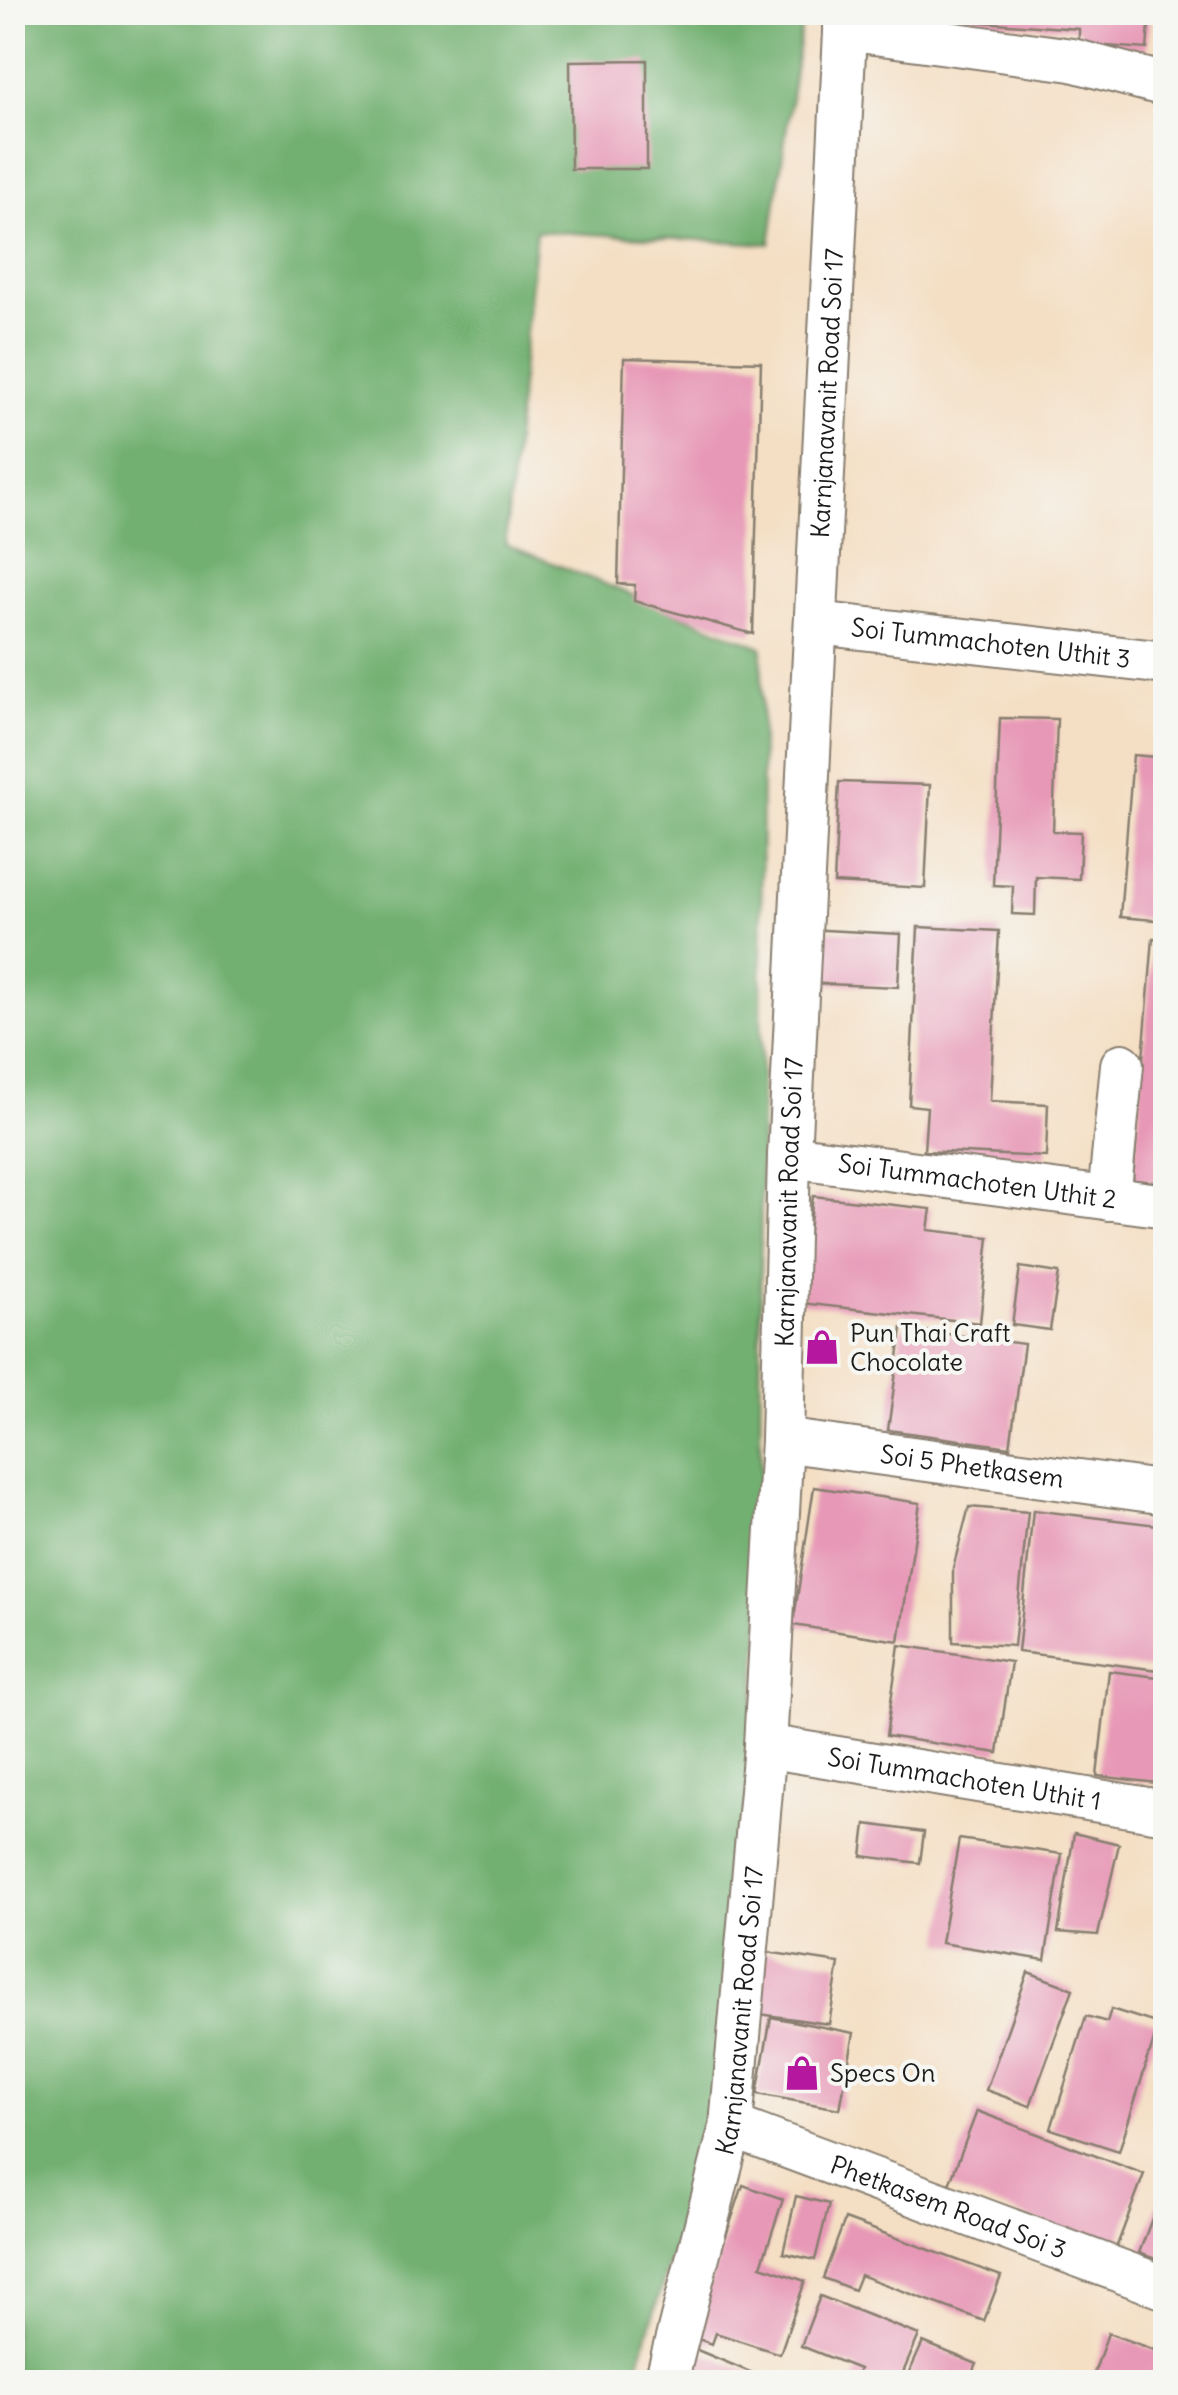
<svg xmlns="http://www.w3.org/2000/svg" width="1178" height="2395" font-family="Delius,sans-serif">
  <rect width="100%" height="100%" fill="#f6f6f2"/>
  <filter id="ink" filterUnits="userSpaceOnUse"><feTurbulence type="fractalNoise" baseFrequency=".01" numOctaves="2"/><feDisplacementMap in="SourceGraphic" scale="20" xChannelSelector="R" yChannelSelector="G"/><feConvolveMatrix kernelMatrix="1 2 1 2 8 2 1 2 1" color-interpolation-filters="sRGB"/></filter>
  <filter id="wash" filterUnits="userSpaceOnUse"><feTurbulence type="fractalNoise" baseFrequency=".0048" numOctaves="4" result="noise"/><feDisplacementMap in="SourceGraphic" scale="40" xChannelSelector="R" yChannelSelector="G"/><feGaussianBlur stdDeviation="2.25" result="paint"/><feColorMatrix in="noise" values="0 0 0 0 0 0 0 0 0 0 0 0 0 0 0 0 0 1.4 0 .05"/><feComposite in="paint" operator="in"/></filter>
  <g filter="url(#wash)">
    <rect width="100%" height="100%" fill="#f4dfc4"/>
    <polygon fill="#72b071" stroke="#476646" stroke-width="2.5" points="723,12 802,21 770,244 536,231 505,544 762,647 760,1630 723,2086 633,2382 13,2382 12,13"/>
    <g id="blocks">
      <g fill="#e798b6">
        <polygon points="969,12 1150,12 1147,49 1079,44 1079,29 968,21"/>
        <polygon points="647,60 647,169 571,169 570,61"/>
        <polygon points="624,358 761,362 753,634 634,601 635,585 618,584"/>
        <polygon points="1000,718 1057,719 1053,831 1081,832 1079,879 1036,877 1035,915 1012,914 1013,886 993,885"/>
        <polygon points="1133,755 1166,758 1166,921 1120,917"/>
        <polygon points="839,782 930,785 925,888 834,883"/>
        <polygon points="918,927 999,931 990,1101 1048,1104 1046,1157 924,1151 927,1107 909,1105"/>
        <polygon points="805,929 901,934 898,987 802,983"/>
        <polygon points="1153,938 1166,939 1166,1183 1133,1180"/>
        <polygon points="813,1196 931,1209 928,1230 989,1237 980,1323 801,1303"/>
        <polygon points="1020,1267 1059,1273 1050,1330 1012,1325"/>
        <polygon points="902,1328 1024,1344 1010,1447 888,1430"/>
        <polygon points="814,1487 920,1503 899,1641 793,1625"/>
        <polygon points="969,1507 1028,1512 1014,1646 953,1642 953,1568"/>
        <polygon points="1033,1510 1166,1526 1166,1626 1158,1670 1018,1652"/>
        <polygon points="899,1645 1011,1662 998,1753 886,1736"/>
        <polygon points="1109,1671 1166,1678 1166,1784 1097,1776"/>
        <polygon points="866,1824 924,1832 920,1863 862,1856"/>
        <polygon points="1074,1833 1119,1844 1098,1935 1058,1932"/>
        <polygon points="959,1839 1062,1854 1045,1960 941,1943"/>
        <polygon points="754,1950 839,1963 829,2024 745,2012"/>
        <polygon points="1028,1972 1073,1989 1030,2106 986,2090"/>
        <polygon points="1111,2009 1159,2024 1119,2151 1051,2129 1086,2016 1107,2022"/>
        <polygon points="771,2017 854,2033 840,2109 757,2094"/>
        <polygon points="977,2111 1144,2174 1115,2251 948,2187"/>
        <polygon points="1165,2184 1166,2184 1166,2263 1139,2253"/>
        <polygon points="743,2185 783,2199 761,2266 805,2281 780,2354 716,2333 712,2344 692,2337"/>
        <polygon points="796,2196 829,2204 815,2260 783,2253"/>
        <polygon points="845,2219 1001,2276 984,2321 860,2275 854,2290 823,2278"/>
        <polygon points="820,2296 919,2335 899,2382 853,2382 859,2369 801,2346"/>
        <polygon points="1108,2333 1166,2354 1166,2382 1091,2382"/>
        <polygon points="923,2342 977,2364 969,2382 905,2382"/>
        <polygon points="690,2347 774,2382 680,2382"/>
      </g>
    </g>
  </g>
  <g filter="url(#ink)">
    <use href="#blocks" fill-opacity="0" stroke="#887e70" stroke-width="2.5"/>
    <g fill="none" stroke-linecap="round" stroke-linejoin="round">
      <defs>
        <g id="minor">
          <polyline points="845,29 1072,60 1166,85"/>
          <path id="s1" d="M817 623 1166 663"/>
          <path id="s2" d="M789 1156 1166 1206"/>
          <polyline points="1109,1199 1122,1065"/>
          <path id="s3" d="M782 1440 1166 1493"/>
          <path id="s4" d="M765 1746 1166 1812"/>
          <path id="s5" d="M731 2126 1166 2288"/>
          <path id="s6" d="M666 2382 731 2126 765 1746 782 1440 789 1156 846 12"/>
        </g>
      </defs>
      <use href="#minor" stroke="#887e70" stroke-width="46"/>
      <use href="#minor" stroke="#fff" stroke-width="42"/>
    </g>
  </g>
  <defs>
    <symbol id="shop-bare" viewBox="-9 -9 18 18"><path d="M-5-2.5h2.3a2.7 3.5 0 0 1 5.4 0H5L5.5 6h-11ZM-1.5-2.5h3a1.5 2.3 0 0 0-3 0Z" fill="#b5179e" stroke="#f6f6f2" stroke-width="2.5" paint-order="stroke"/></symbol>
  </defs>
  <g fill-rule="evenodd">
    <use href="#shop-bare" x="797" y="1322" width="50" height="50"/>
    <use href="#shop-bare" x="777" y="2048" width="50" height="50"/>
  </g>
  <g text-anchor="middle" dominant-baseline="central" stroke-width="8" stroke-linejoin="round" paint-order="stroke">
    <g font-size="25" fill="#1c1c1c" stroke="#f6f6f2">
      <text stroke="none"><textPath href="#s6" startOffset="2000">Karnjanavanit Road Soi 17</textPath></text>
      <text stroke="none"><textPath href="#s1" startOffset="175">Soi Tummachoten Uthit 3</textPath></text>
      <text stroke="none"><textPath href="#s2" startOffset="190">Soi Tummachoten Uthit 2</textPath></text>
      <text stroke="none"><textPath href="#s6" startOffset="1190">Karnjanavanit Road Soi 17</textPath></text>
      <text stroke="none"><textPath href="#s3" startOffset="192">Soi 5 Phetkasem</textPath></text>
      <text stroke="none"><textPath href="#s4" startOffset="202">Soi Tummachoten Uthit 1</textPath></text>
      <text stroke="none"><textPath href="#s6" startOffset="380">Karnjanavanit Road Soi 17</textPath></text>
      <text stroke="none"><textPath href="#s5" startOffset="232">Phetkasem Road Soi 3</textPath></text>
    </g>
    <g font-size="25" fill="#1c1c1c" stroke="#f6f6f2" text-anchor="start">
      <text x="850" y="1333">Pun Thai Craft<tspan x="850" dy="29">Chocolate</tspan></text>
      <text x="830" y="2073">Specs On</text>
    </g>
  </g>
  <rect width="1178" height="2395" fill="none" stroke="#f6f6f2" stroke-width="50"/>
</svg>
